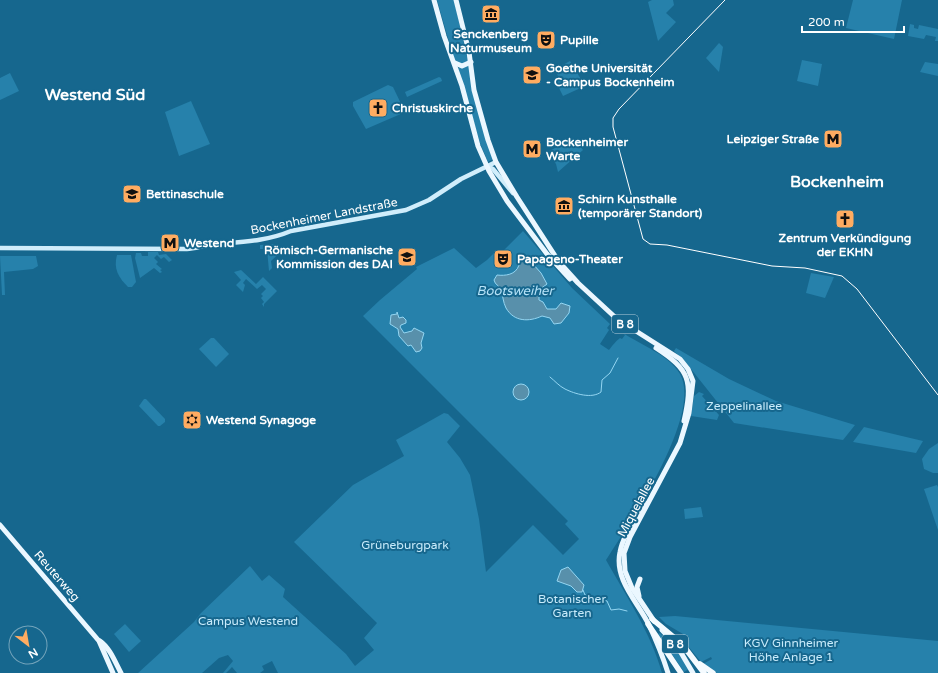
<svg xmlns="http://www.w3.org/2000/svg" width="938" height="673" font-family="'Varela Round',sans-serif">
  <rect width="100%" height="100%" fill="#16678e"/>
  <g fill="#2681ab">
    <polygon points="437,0 454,0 468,61 464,65 456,62 454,59"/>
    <polygon points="652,0 673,0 674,5 666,13 676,22 658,41 648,2"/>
    <polygon points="853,0 902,0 894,39 846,28"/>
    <polygon points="910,24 914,25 914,28 918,29 919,25 938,29 938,41 935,41 936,37 926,35 924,39 908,36"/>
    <polygon points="719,43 723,47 719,72 706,58"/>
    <polygon points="802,60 822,64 818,86 797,81"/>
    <polygon points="570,61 585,86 563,96 554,78 558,76 555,69"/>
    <polygon points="925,62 938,64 938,76 920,72"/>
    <polygon points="469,65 493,159 488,162 480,143 458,68"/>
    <polygon points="10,73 19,91 0,100 0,78"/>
    <polygon points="439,77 441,78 442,81 407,97 405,92"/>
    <polygon points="388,85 393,87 404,110 403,113 366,129 353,106 353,102"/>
    <polygon points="191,101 210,144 179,156 165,112"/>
    <polygon points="567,142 577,142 583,150 558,172 556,164 547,152"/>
    <path d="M523 231 572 288 610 324 607 328 609 330 600 344 609 350C613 345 615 342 620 338L622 339 625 335 623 333C641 345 669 355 680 374 703 414 629 524 606 560 626 596 651 633 662 673H278L272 661 262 666 264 670 260 673H237L232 667 226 673H223L233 661 228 655 219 658 202 673H138L194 622 201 613 250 566 262 581 269 575 285 589 283 597 346 654 355 666 374 650 364 638 377 623 294 542 353 485 404 456 396 440 444 413 448 414 460 426 447 442 460 458 470 475 479 519 486 572 533 525 563 555 579 539 565 524 568 521 363 316 380 300 417 269 416 267 454 248 476 268 487 260 497 250 500 251 504 250Z"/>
    <polygon points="277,244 284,249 271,261 272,268 269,271 267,249 260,249 260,245"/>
    <polygon points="148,252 158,252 159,255 166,254 172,260 169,262 164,257 161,259 157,255 154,258 158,262 156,264 162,269 160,270 162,272 160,273 154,268 140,278 135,258 136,253 141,253 142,256 148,256"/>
    <path d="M117 255H131L136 282 132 287H128C119 278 113 269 117 255Z"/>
    <polygon points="0,256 36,256 38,266 33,269 4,272 5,295 2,295"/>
    <polygon points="241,270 256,284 263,277 277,291 264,304 264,307 262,304 264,302 261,298 263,296 261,294 266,289 262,285 257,289 246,279 243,283 245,285 243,292 236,285 241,280 234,272"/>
    <polygon points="811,273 834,277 825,298 806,293"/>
    <polygon points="211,338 214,338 229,354 216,367 199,349"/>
    <polygon points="676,348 729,379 776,401 855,425 843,440 734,423 687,364 674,351"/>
    <polygon points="699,392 704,394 702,396 719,415 717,420 691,416 694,396"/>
    <polygon points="144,399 146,399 165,419 165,422 160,426 158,426 139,406"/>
    <polygon points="864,427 923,441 916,453 853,442"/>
    <polygon points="938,443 938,473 933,473 924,469 922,459 929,449"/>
    <polygon points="937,485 938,487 938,530 924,489"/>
    <polygon points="701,507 703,517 685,519 684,509"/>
    <polygon points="675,616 938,641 938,673 716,673 703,664 712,659 711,657 701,662 679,635 683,636 683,634 666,624 659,617"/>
    <polygon points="125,624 141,641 129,652 114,634"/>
    <polygon points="660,633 676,650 689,669 684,672 658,634"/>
  </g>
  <g fill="#5890ab" stroke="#94d6f2">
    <path d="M524 254 541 273 547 284 539 290V300L543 302 547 309H556L561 303 570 306 569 313 561 323 554 324 550 318 542 316C529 322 514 322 506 308 503 302 503 296 501 290 499 285 495 285 494 280L497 275C505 276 516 275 519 265 520 261 519 259 521 255Z"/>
    <polygon points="397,312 399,318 403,317 406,320 406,323 401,325 400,327 404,333 412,331 414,328 424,333 421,343 422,348 420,351 416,352 411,345 408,346 399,336 398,329 390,324 391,315 397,314"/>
    <circle cx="521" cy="392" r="8"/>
    <polygon points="568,567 584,585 582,592 577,592 571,586 557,581 561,570"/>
  </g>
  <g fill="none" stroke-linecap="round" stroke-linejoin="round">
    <g stroke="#94d6f2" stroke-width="1">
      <path d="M550 377C555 381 559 386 565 389 575 394 592 399 601 392L602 380 610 373 618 358"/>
      <polyline points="583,590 585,595 607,601 611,610 619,609 627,611"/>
    </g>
    <g stroke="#d0edfb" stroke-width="4.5">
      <polyline points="487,166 493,169 513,193"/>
      <path d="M0 248 187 249C195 249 201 246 209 245 237 242 265 242 291 231L406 210 429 200 461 179 496 162"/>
    </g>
    <g stroke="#ebf7ff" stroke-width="5">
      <polyline points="434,0 444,36 462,86 478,146 489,171 507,201 547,254 570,279"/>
      <polyline points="456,0 469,52 474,90 488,140 496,162 517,197 559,262 578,283 617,319 680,359 688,369 693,381 689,413 680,443 630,537 624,553 625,571 632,588 654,621"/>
      <polyline points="455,63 462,66 471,62"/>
      <path d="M656 348C690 370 693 381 684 421"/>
      <path d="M645 503C636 519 623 535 620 552 614 580 638 602 649 625 656 640 663 657 668 673"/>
      <polyline points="0,525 99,641 113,673"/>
      <polyline points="639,596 637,587 640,579"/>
      <polyline points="662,630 677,646 693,673"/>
      <path d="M100 641C110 648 115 662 121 673"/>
    </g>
    <g stroke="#f5fbff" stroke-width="5.5">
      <polyline points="652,619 682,644 704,673"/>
      <polyline points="648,624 681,673"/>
      <polyline points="700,664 713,673"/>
    </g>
    <polyline stroke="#fff" stroke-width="1" points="725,0 619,109 613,118 613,127 643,239 650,244 667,245 772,266 805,268 842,276 857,289 938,395"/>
  </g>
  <defs>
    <symbol id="museum-square" viewBox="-11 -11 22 22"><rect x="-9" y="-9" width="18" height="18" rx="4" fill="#ffac61" stroke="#16678e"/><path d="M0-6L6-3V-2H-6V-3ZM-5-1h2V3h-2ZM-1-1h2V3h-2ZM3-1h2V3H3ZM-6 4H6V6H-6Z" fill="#111"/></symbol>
    <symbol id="theatre-square" viewBox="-11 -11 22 22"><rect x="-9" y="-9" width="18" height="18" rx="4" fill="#ffac61" stroke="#16678e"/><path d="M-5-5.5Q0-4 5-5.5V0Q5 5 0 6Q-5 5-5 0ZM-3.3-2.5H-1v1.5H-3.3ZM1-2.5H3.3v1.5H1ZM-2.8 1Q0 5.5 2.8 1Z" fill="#111"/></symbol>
    <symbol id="university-square" viewBox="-11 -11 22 22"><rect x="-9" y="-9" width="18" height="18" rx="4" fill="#ffac61" stroke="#16678e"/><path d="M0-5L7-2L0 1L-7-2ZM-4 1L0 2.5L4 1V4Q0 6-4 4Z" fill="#111"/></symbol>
    <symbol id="church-square" viewBox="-11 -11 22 22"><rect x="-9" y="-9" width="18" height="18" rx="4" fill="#ffac61" stroke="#16678e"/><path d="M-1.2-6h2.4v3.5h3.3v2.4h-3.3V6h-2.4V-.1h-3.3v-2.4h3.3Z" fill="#111"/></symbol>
    <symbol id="metro-square" viewBox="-11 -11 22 22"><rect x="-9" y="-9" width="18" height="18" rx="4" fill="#ffac61" stroke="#16678e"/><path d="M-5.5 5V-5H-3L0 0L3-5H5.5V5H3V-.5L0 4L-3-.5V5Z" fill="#111"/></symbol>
    <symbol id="school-square" viewBox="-11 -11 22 22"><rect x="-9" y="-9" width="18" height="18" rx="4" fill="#ffac61" stroke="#16678e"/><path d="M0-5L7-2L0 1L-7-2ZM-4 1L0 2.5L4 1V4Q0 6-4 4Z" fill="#111"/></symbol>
    <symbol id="synagogue-square" viewBox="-11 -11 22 22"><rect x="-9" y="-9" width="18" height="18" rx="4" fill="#ffac61" stroke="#16678e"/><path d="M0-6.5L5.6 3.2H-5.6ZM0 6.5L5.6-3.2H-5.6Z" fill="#111"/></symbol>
  </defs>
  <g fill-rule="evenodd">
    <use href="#museum-square" x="480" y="3" width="22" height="22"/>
    <use href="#theatre-square" x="535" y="29" width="22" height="22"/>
    <use href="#university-square" x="521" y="64" width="22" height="22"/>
    <use href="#church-square" x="367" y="97" width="22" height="22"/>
    <use href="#metro-square" x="822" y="128" width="22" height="22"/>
    <use href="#metro-square" x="521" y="138" width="22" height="22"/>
    <use href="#school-square" x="121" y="183" width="22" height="22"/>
    <use href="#museum-square" x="553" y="195" width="22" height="22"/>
    <use href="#church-square" x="834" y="208" width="22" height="22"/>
    <use href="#metro-square" x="159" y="232" width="22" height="22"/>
    <use href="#university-square" x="396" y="246" width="22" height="22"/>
    <use href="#theatre-square" x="492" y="248" width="22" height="22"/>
    <use href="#synagogue-square" x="181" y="409" width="22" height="22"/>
  </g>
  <g text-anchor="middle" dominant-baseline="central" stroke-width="4" stroke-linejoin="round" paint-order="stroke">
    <g fill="#16678e" stroke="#b9d1dd" stroke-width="1">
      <rect x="612" y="315" width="26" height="18" rx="3"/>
      <rect x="662" y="635" width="26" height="18" rx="3"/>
    </g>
    <g font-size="11" font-weight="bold" fill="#fff">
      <text x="625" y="324">B 8</text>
      <text x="675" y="644">B 8</text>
    </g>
    <g font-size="12" font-weight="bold" fill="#fff" stroke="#16678e" text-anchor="start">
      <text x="491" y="34" text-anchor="middle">Senckenberg<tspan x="491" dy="14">Naturmuseum</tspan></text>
      <text x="560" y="40">Pupille</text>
      <text x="546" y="68">Goethe Universität<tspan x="546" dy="14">- Campus Bockenheim</tspan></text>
      <text x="392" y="108">Christuskirche</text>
      <text x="819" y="139" text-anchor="end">Leipziger Straße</text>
      <text x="546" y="142">Bockenheimer<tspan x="546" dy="14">Warte</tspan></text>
      <text x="146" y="194">Bettinaschule</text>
      <text x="578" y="199">Schirn Kunsthalle<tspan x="578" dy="14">(temporärer Standort)</tspan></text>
      <text x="845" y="238" text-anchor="middle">Zentrum Verkündigung<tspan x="845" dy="14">der EKHN</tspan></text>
      <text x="184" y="243">Westend</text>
      <text x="393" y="250" text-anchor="end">Römisch-Germanische<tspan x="393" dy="14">Kommission des DAI</tspan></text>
      <text x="517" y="259">Papageno-Theater</text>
      <text x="206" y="420">Westend Synagoge</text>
    </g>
    <g font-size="12" fill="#fff" stroke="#16678e">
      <text transform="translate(324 216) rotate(-11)">Bockenheimer Landstraße</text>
      <text transform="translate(636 507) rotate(-62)">Miquelallee</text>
      <text transform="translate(57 576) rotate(49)">Reuterweg</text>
    </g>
    <g font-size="12" fill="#c8ebfb" stroke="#16678e">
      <text x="744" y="406">Zeppelinallee</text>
      <text x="405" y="545">Grüneburgpark</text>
      <text x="572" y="599">Botanischer<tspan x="572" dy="14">Garten</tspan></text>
      <text x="248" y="621">Campus Westend</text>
      <text x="791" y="643">KGV Ginnheimer<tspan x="791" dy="14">Höhe Anlage 1</tspan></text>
    </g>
    <g font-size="13" font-style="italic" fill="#b6e3f8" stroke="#16678e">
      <text x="515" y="291">Bootsweiher</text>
    </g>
    <g font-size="16" font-weight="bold" fill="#fff" stroke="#16678e">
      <text x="95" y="95">Westend Süd</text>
      <text x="837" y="182">Bockenheim</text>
    </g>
  </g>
  <g transform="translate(28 645) rotate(149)"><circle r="19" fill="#16678e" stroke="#73a4bb"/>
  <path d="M0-3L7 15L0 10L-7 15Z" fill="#ffac61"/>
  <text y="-6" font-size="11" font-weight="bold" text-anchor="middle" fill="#ffffff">N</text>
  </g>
  <path d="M802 26v6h102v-6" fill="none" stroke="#ffffff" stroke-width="2"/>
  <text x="808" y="26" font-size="12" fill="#ffffff" stroke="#16678e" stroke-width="3" paint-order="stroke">200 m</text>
</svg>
